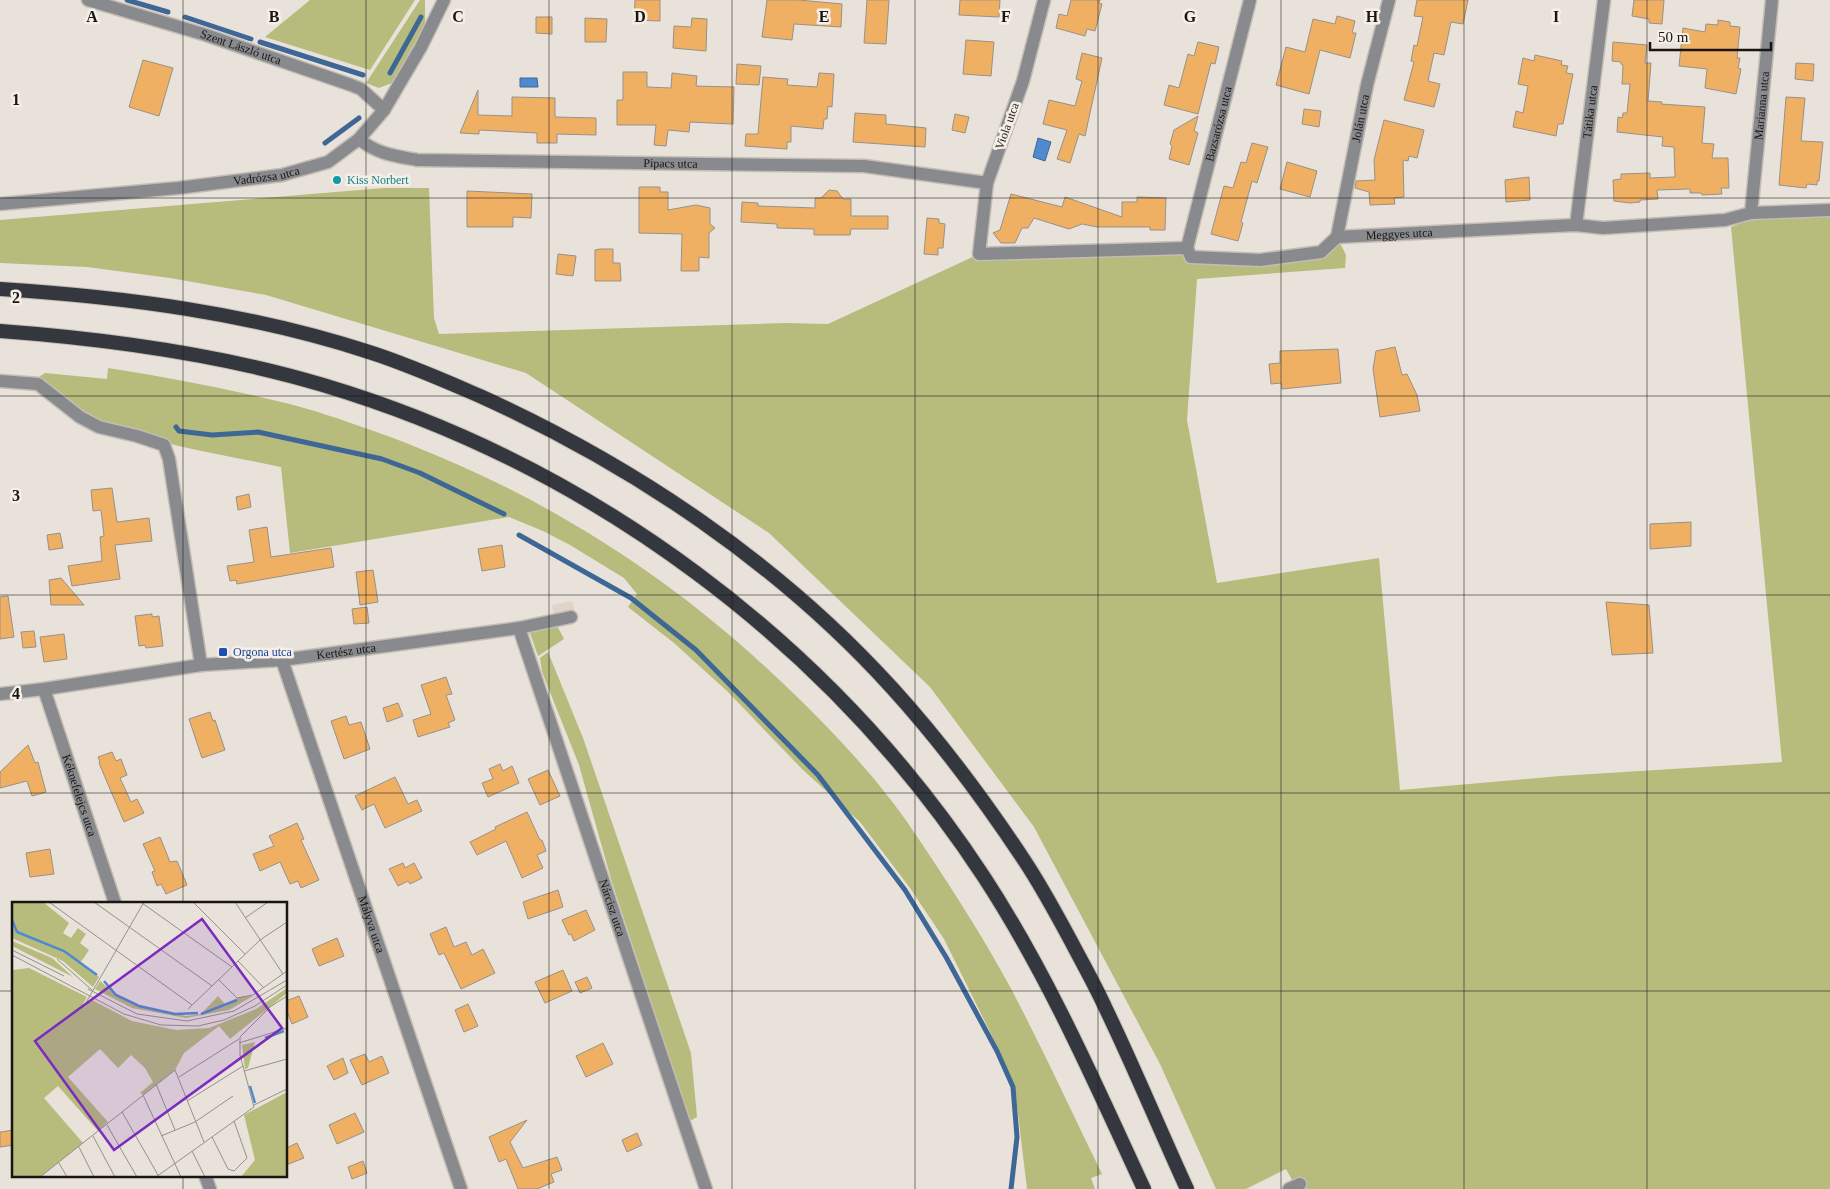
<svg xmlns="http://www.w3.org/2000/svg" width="1830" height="1189" font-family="'Times New Roman',serif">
  <rect width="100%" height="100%" fill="#e9e2da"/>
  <polygon fill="#e1d4c7" points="572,601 575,611 554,615 552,605"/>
  <g fill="#b7bb7c">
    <polygon points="310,0 415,0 370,70 265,37"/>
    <polygon points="420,0 425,0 425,24 397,76 392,83 379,88 366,83"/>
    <polygon points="384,188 429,188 434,318 439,334 785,323 828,324 979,254 1187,248 1191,257 1321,252 1337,237 1346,255 1345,268 1197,279 1187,420 1217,583 1379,558 1400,790 1560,776 1782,762 1731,227 1750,219 1830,215 1830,1189 1297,1189 1286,1169 1246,1189 1216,1189 1160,1064 1034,827 930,687 769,533 526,373 266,295 170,278 87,267 0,263 0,220"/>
    <path d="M108 368C166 377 224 388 281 402 312 409 342 420 371 430 523 484 656 564 773 674 821 719 867 766 905 819 942 873 978 928 1009 985 1042 1047 1071 1111 1102 1174L1091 1178 1095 1189H1027L1015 1089 1000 1052 944 939 910 888 860 822 802 769 727 691 674 643 628 607 637 594 624 578 570 545 543 531 509 517 290 553 281 467C216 453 142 443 82 414 65 405 55 388 39 377L45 373 107 379Z"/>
    <polygon points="555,622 564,639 538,656 530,633 536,624"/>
    <polygon points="548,652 583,738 691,1053 697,1117 690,1121 611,879 579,765 542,672 540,658"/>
  </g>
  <g fill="#4f8ace" stroke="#3e6796">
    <polygon points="520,78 537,78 538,87 520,87"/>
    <polygon points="1038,138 1051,142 1045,161 1033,157"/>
  </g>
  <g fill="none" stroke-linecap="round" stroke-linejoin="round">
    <g stroke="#3e6796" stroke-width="5">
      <polyline points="127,0 168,12"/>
      <polyline points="185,17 251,39"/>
      <polyline points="260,42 363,75"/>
      <polyline points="390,73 421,17"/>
      <polyline points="325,143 359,118"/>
      <polyline points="176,427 179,431 212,435 258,432 382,459 420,473 504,514"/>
      <polyline points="519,535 631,598 696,650 818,775 905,890 946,957 997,1051 1013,1087 1017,1137 1011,1189"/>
    </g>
  </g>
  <g fill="#f0b063" stroke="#97918a">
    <polygon points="635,0 660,0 660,21 634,20"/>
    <polygon points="767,0 799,0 842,4 841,27 794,24 792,40 762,37"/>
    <polygon points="867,0 889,0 886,44 864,43"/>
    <polygon points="960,0 1000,0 999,17 959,15"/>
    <polygon points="1071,0 1100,0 1099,3 1102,4 1095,31 1087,29 1085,36 1056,28 1059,14 1067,16"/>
    <polygon points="1417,0 1468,0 1463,24 1451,22 1444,55 1434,53 1428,81 1440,84 1434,107 1404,100 1414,62 1411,61 1414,45 1417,46 1423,17 1414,16"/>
    <polygon points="1634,0 1664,0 1662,24 1649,23 1649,19 1632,16"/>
    <polygon points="1337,16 1355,21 1352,33 1356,33 1350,58 1320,50 1309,94 1276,85 1286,47 1305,52 1313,19 1335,24"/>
    <polygon points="536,17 552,17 552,34 536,33"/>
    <polygon points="585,18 607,19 606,42 585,42"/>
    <polygon points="692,18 707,19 706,51 673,48 674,26 691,27"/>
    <polygon points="1718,20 1730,22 1730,26 1740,27 1737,58 1740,58 1738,68 1741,69 1736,94 1705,88 1707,69 1679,66 1683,28 1705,32 1706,24 1718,25"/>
    <polygon points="966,40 994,42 991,76 963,74"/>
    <polygon points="1198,42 1219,47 1215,64 1211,63 1198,114 1164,105 1169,85 1179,88 1188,54 1194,56"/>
    <polygon points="1613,42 1647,45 1645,63 1651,63 1648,101 1662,102 1661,104 1705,107 1702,143 1714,144 1712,158 1728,158 1729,188 1721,188 1722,194 1702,195 1701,193 1690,193 1690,189 1657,190 1658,199 1640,200 1640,202 1630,203 1614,201 1613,180 1621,179 1621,174 1650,173 1650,178 1675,177 1674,147 1662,146 1663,137 1617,132 1618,117 1622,118 1623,113 1627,113 1630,84 1622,84 1623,65 1621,64 1621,62 1612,61"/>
    <polygon points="1082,53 1102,58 1085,136 1079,134 1070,163 1057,159 1067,130 1043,124 1049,100 1075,106 1082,81 1076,79"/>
    <polygon points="1535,55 1562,61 1561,65 1568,66 1566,73 1573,74 1563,124 1558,124 1556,136 1513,127 1516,111 1523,113 1528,86 1518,84 1523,58 1534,61"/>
    <polygon points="143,60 173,68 159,116 129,107"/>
    <polygon points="1796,63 1814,64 1813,81 1795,79"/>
    <polygon points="737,64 761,66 759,85 736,84"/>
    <polygon points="623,72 647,72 647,87 671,88 672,73 697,76 696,86 734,87 733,124 690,122 689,132 668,130 666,146 654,145 656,125 617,125 617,100 623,100"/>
    <polygon points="819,73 834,74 832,107 828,106 827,119 824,119 823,129 791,126 791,142 787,142 787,149 745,146 746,134 758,134 763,77 788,79 787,85 817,87"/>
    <polygon points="478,90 478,115 512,116 512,97 555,98 555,117 596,118 596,135 557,134 557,143 537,143 537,133 479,130 479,134 460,133"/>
    <polygon points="1786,97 1805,98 1801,141 1823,142 1819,181 1817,181 1817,185 1807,184 1806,188 1779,185"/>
    <polygon points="1304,109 1321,111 1319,127 1302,124"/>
    <polygon points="855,113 886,115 886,124 926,128 925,147 853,142"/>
    <polygon points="955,114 969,117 965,133 952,130"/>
    <polygon points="1198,116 1194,131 1198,133 1189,165 1169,159 1172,146 1170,144 1174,130"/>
    <polygon points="1384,120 1424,130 1417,158 1409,156 1408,161 1403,160 1404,197 1394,198 1395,204 1370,205 1369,192 1355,188 1356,181 1375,180 1374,160"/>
    <polygon points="1252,143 1268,147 1257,183 1252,181 1241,222 1243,223 1238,241 1211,234 1224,186 1233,188 1241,162 1246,163"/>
    <polygon points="1287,162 1317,171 1310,197 1280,189"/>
    <polygon points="1529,177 1530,200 1506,202 1505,180"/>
    <polygon points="639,187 660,187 660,192 668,192 668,210 696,205 710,208 710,224 715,228 709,233 709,258 699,257 699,271 681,271 682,234 639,233"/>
    <polygon points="829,190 837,191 843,199 851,199 851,216 888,216 888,229 851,229 850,235 814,235 814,229 777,228 777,224 741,222 742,202 758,203 758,206 815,208 815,198 821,198"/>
    <polygon points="467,191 532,194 531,218 513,217 513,227 467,227"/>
    <polygon points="1011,194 1062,207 1065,197 1122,217 1122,202 1137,202 1137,197 1166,198 1165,230 1150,230 1150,227 1097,227 1082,224 1069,229 1034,218 1028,228 1022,228 1015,243 1001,243 993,233 1000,230"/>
    <polygon points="927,218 939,219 939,223 945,224 943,248 938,248 938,255 924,254"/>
    <polygon points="600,249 613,249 613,263 620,263 621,281 595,281 595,250"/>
    <polygon points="558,254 576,256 573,276 556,274"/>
    <polygon points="1395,347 1402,375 1407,374 1417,395 1420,411 1380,417 1373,369 1376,351"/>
    <polygon points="1338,349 1341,383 1282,389 1281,383 1271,384 1269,364 1280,363 1280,351"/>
    <polygon points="112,488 117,522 149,518 152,541 115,545 120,579 72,586 68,566 102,561 100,537 104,536 101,510 93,511 91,490"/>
    <polygon points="249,494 251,507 238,510 236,497"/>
    <polygon points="1691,522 1691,546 1650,549 1650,524"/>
    <polygon points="267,527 271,557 331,548 334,567 237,584 236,580 230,581 227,566 254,562 249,530"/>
    <polygon points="60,533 63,548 49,550 47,535"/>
    <polygon points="502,545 505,567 482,571 478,549"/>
    <polygon points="373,570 378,602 360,605 356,572"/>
    <polygon points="61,578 84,605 51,605 49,580"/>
    <polygon points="8,596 14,637 0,639 0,597"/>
    <polygon points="1606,602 1649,605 1653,653 1612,655"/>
    <polygon points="367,607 369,623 354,624 352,609"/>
    <polygon points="152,614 152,617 159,616 163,646 146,648 145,645 139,646 135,616"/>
    <polygon points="34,631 36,647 23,648 21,632"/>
    <polygon points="64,634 67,659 44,662 40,637"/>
    <polygon points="446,677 452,694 446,695 455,720 448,723 450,727 418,737 413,720 431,714 421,685"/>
    <polygon points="398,703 403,716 387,722 383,708"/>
    <polygon points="210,712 213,721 215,720 225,750 202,758 189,719"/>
    <polygon points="346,716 349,725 361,722 370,749 344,759 331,721"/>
    <polygon points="28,745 35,763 38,762 46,792 32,796 27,781 0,788 0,772"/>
    <polygon points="112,752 116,761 121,759 127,775 120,778 131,802 137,799 144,813 124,822 99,763 100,762 98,757"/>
    <polygon points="500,764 503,771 512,766 519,783 488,797 482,783 493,779 489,769"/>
    <polygon points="548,770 560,796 540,805 528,779"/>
    <polygon points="395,777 408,804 417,800 422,811 385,828 374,804 362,810 355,796"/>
    <polygon points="527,812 540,840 542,840 546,851 537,855 543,868 522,878 506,841 477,855 470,842 496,829 495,827"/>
    <polygon points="297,823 304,839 301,840 319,880 301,888 298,881 290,884 280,862 260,871 253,854 274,846 269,836"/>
    <polygon points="160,837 170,862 177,861 187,885 166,894 161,884 157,886 152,872 155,871 143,844"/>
    <polygon points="50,849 54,874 30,877 26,853"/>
    <polygon points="403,863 405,868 414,863 422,878 410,884 408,881 398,886 389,869"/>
    <polygon points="558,890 563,907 528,919 523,902"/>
    <polygon points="586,910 595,930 574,941 571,934 569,935 562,920"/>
    <polygon points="446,927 454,947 466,942 472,955 483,949 495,973 461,989 444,953 439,955 430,934"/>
    <polygon points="337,938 344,956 319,966 312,949"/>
    <polygon points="563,970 572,991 545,1003 535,982"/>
    <polygon points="587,977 592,988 580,993 575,982"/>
    <polygon points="299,996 308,1017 292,1024 286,1009 286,1001"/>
    <polygon points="468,1004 478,1026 464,1032 455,1010"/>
    <polygon points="603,1043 613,1064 586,1077 576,1056"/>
    <polygon points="365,1054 369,1062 382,1056 389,1073 362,1085 350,1060"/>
    <polygon points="343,1058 348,1073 334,1080 327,1066"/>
    <polygon points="355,1113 364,1132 337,1144 329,1125"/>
    <polygon points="527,1120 510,1142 523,1168 557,1157 562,1170 551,1174 554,1182 537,1189 518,1189 506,1159 499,1162 489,1137"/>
    <polygon points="14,1130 14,1145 0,1147 0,1132"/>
    <polygon points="637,1133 642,1145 627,1152 622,1140"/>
    <polygon points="297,1143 304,1158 286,1165 286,1148"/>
    <polygon points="363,1161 367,1173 352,1179 348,1167"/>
  </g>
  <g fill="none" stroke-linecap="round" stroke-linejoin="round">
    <defs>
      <g id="minor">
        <path id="s1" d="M88 0 203 34 351 85 361 89 384 110"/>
        <path id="s2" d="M1044 0 1023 81 987 183 979 254 1187 248 1191 257 1260 260 1321 252 1337 237 1576 225 1603 228 1725 220 1751 213 1830 210"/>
        <path id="s3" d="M359 139C377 154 395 156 417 160L864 166 987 183"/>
        <path id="s4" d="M1751 213 1772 0"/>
        <path id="s5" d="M1576 225 1604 0"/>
        <path id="s6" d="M1337 237 1367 85 1389 0"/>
        <path id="s7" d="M1187 248 1250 0"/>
        <polyline points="0,381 38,384 80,417 99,427 137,436 164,445 169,459 201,665"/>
        <path id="s8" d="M519 628 706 1189"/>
        <path id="s9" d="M282 660 461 1189"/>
        <path id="s10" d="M44 689 115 903"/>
        <path id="s11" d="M0 694 44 689 201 665 282 660 519 628 571 617"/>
        <polyline points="205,1175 210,1189"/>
        <polyline points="1289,1189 1300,1184"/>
      </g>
      <g id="tertiary">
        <path id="s12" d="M0 204 178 188 282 175 328 162 359 139 384 110 421 47 444 0"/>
      </g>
      <g id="trunk">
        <path d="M0 289C125 297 249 313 369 352 407 364 443 380 480 396 634 466 779 563 893 689 941 742 985 801 1024 860 1042 887 1057 915 1072 943 1083 964 1095 985 1105 1007 1134 1067 1159 1128 1187 1189"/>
        <path d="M0 331C109 339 219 354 323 385 591 465 830 642 984 877 1048 975 1095 1083 1144 1189"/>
      </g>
    </defs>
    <use href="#minor" stroke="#c3bdb6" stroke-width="15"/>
    <use href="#tertiary" stroke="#c3bdb6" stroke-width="15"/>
    <use href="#trunk" stroke="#c3bdb6" stroke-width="16"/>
    <use href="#minor" stroke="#898a8e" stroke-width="12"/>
    <use href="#tertiary" stroke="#898a8e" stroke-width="12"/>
    <use href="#trunk" stroke="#34373e" stroke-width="14"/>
  </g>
  <path fill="none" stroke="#181512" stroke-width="1" stroke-opacity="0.55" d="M183 0V903M366 0V1189M549 0V1189M732 0V1189M915 0V1189M1098 0V1189M1281 0V1189M1464 0V1189M1647 0V1189M0 198H1830M0 396H1830M0 595H1830M0 793H1830M0 991H14M286 991H1830M183 1175V1189"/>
  <circle fill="#0f9aa8" stroke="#f6efe7" stroke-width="2" cx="337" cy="180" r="5"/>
  <rect fill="#1a4fb4" stroke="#f6efe7" stroke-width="2" x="218" y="647" width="10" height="10" rx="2.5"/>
  <g text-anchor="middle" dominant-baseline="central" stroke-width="5" stroke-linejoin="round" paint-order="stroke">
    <g font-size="12" fill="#181512" stroke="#f6efe7">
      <text stroke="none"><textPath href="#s1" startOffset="160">Szent László utca</textPath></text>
      <text stroke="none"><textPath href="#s4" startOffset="108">Marianna utca</textPath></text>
      <text stroke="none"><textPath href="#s5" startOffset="114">Tátika utca</textPath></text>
      <text stroke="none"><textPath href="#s6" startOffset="121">Jolán utca</textPath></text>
      <text stroke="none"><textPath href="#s7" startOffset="128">Bazsarózsa utca</textPath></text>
      <text transform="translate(1007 126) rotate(-70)">Viola utca</text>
      <text stroke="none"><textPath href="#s3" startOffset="316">Pipacs utca</textPath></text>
      <text stroke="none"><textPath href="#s12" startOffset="268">Vadrózsa utca</textPath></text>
      <text stroke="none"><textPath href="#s2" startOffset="696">Meggyes utca</textPath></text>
      <text stroke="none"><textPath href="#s11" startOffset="349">Kertész utca</textPath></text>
      <text stroke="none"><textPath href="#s10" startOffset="112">Kéknefelejcs utca</textPath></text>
      <text stroke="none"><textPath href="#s8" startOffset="295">Nárcisz utca</textPath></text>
      <text stroke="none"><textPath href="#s9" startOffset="279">Mályva utca</textPath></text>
    </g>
    <g font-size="12" fill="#0d838f" stroke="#f6efe7" text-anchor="start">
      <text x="347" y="180">Kiss Norbert</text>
    </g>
    <g font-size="12" fill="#164399" stroke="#f6efe7" text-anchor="start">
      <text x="233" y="652">Orgona utca</text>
    </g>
  </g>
  <g transform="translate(12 902)">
    <rect width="275" height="275" fill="#e9e2da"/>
    <path d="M0 0H31L57 21 51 31 59 36 66 26 74 32 68 41 77 48 71 57 68 60 59 54 87 75 81 85 51 59 0 36ZM0 39 40 56 61 75 0 44ZM17 66 75 95 71 102 74 104 78 97 120 119 164 128 197 126 244 107 275 86V91L218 137 207 124 172 151 163 168 131 193 128 191 141 180 133 166 119 153 106 166 88 147 56 175 96 220 86 229 46 184 32 196 71 241 28 275H0V68ZM88 79 104 93 121 102 174 114 189 112 206 94 213 102 228 95 241 94 217 108 174 116 120 106 83 87ZM243 140 236 166 233 167 230 143ZM275 190V275H229L243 258 232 213Z" fill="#b7bb7c"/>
    <path fill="none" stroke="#4f8ace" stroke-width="2.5" d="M0 18 5 30 52 49 85 73M92 79 104 93 127 104 163 112 186 111M189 112 225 98M253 136 272 129M238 184 243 201"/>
    <path fill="none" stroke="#95908a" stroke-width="1" d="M37 0 180 103M82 0 200 84M181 0 233 52M223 0 271 72M130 1 220 65M233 16 256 0M0 48 52 74M0 53 112 112 149 123 186 124 212 118 243 104 275 83M45 57 80 88M226 59 252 86M207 78 225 96 241 93 275 69M76 87 125 112 175 119 222 109 275 78M72 104 132 0M176 107 248 38 275 20M227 141 275 126M232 169 275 157M167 175 227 137M144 182 163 228M131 193 169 275M175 199 231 164M242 203 275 187M110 210 146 273M95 223 125 275M81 234 103 275M149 234 183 220 221 194M200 235 216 267 222 269 235 256 222 219M67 245 82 275M180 249 193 275M47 261 55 275M28 275 163 168 192 240M144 275 242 205 228 153V135L258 105 275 94"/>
    <path fill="#7b2cbf" fill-opacity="0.15" stroke="#7b2cbf" stroke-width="2.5" d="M190 17 270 126 102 248 23 139Z"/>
    <rect width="275" height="275" fill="none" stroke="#181512" stroke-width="2.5"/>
  </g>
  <g font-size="16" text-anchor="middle" font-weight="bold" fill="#181512" stroke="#f6efe7" stroke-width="5" stroke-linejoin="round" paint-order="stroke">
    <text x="92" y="22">A</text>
    <text x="274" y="22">B</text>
    <text x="458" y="22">C</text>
    <text x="640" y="22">D</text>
    <text x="824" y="22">E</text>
    <text x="1006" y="22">F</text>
    <text x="1190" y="22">G</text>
    <text x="1372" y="22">H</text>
    <text x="1556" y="22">I</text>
    <text x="16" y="105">1</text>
    <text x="16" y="303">2</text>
    <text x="16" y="501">3</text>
    <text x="16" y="699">4</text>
  </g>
  <path d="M1650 42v8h121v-8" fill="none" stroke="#181512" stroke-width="2.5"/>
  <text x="1658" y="42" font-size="15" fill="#181512" stroke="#f6efe7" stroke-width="4" paint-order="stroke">50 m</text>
</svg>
